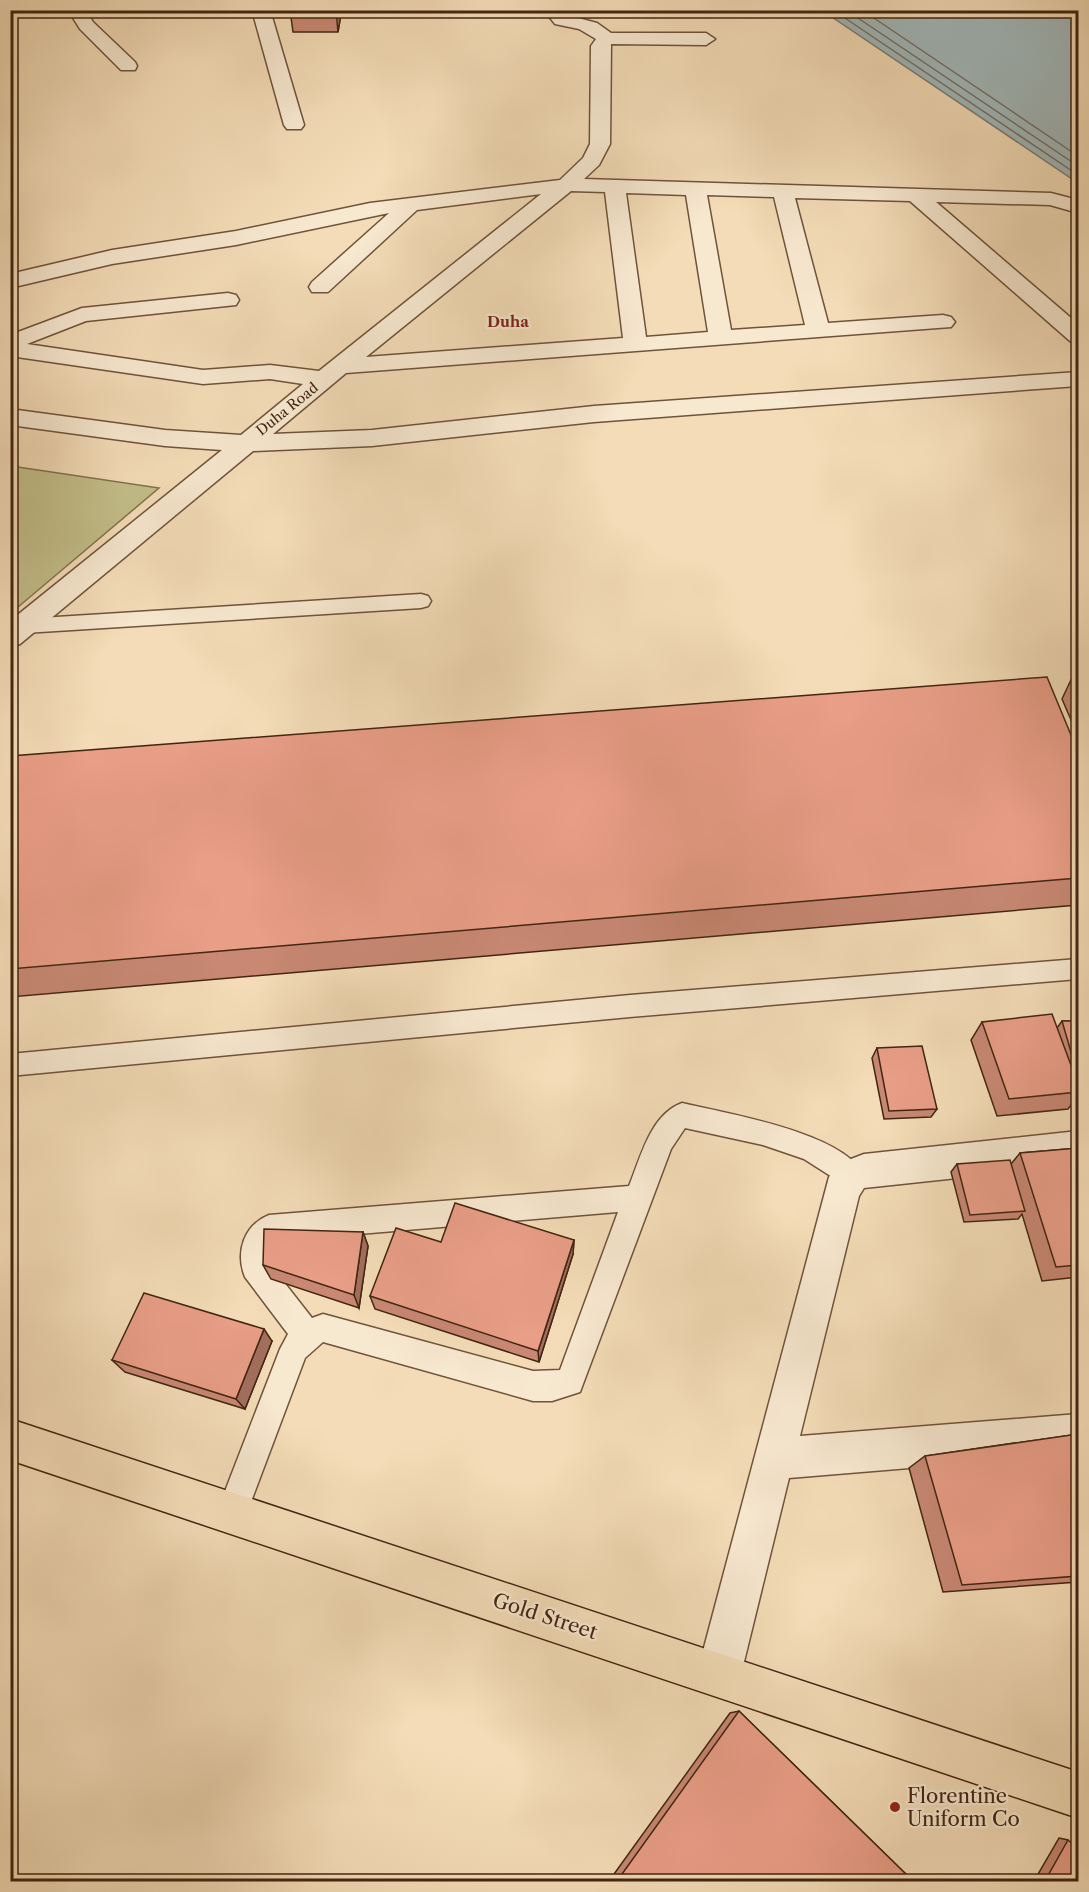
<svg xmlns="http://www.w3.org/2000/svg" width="1089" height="1892" font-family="'Libre Caslon Text',serif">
  <rect width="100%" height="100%" fill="#f3dcb7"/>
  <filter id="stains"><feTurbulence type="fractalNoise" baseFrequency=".00333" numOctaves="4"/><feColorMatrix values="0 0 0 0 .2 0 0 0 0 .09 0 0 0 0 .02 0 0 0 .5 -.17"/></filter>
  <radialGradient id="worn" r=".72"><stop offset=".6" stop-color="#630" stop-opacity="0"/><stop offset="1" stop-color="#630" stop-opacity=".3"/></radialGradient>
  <polygon fill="#c2be89" stroke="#82724d" stroke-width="1.5" points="10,466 11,466 159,488 11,613"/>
  <polygon fill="#a1b8ba" stroke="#7b7d76" stroke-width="1.5" points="1068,11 1078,17 1078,183 823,11"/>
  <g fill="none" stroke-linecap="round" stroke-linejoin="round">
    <g stroke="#726e66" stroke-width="1.5">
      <polyline points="833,10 1078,175"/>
      <polyline points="846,10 1078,166"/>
      <polyline points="862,10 1078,156"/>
    </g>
    <defs>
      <g id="lane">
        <polygon points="421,594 428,596 431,601 428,606 421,608 24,633 17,631 14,626 17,621 24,619"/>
        <polygon points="1078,959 1078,979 630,1017 10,1076 10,1054 630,995"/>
        <path d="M682 1103C725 1113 846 1133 864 1176L860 1185 851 1189 804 1159 763 1145 685 1128 671 1149 580 1392 552 1401H533L323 1342 305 1358 243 1523 232 1527 221 1523 217 1512 280 1349 288 1334 245 1277C235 1252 244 1225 269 1215L629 1186C641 1157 650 1115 682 1103ZM618 1212 560 1370 533 1371 323 1314 312 1318 269 1263 270 1247 276 1241Z"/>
      </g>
      <g id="street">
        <polygon points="68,10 86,10 93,22 135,62 137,66 135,70 121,70 80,29"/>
        <polygon points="252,10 270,10 304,125 301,129 287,129 284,125"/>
        <path d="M544 10H563L567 15 597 23 611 33H706L715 39 706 45 611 44 610 144 599 165 584 179 1051 193 1078 200V213L1050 205 936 202 1078 324V343L1070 341 910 201 795 198 828 323 943 315 951 317 955 322 951 327 346 373 273 434 372 430 594 406 1078 372V386L594 422 372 446 253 451 20 644 10 647V621L222 450 165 446 10 425V409L165 430 241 435 303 384 270 379 203 384 10 356V335L82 308 228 293 236 295 239 300 236 305 86 321 27 344 203 370 270 365 319 371 541 194 417 210 328 292H312L309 287 312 282 389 213 236 245 112 264 10 288V274L112 250 236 231 370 203 560 180 583 158 590 144 591 46 596 39 579 29 555 24ZM571 191 605 192 623 338 366 357ZM626 193 686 195 708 332 646 337ZM707 195 774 197 805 325 731 330Z"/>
        <polygon points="1078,1131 1078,1165 864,1188 859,1196 800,1436 1078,1414 1078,1454 789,1478 741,1674 735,1690 719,1696 703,1690 697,1674 829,1177 838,1164 864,1154"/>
      </g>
      <polygon id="primary" points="10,1419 1078,1772 1078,1818 10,1460"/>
    </defs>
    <use href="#lane" stroke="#6f533a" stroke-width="3"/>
    <use href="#street" stroke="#6f533a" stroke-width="3"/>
    <use href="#primary" stroke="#432511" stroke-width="3"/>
    <use href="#lane" fill="#f7e8d0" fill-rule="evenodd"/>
    <use href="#street" fill="#f7e8d0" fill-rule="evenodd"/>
    <use href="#primary" fill="#f3dcb7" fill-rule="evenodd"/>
  </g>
  <g fill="#c88874" stroke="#432511" stroke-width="1.5">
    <polygon points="290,10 341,10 341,14 338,32 293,32"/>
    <polygon points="1077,667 1078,667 1078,736 1062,699"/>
    <polygon points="1078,752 1078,905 10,997 10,756"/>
    <polygon points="1062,1021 1078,1021 1078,1096 1068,1109 997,1116 971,1040 982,1022 1057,1028"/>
    <polygon points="877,1048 937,1109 931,1117 884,1119 872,1058"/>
    <polygon points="1078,1148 1078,1277 1042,1281 1022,1214 1018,1219 964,1222 951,1172 957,1164 1011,1164 1020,1153"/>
    <polygon points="363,1232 368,1246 359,1308 271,1279 263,1265"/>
    <polygon points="574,1240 573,1254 539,1362 375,1309 370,1296 441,1242"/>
    <polygon points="272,1341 245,1409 125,1372 112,1360"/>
    <polygon points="1078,1434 1078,1582 943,1592 909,1468 925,1456"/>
    <polygon points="739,1711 913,1881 609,1881 730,1713"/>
    <polygon points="1059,1838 1068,1840 1078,1881 1034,1881"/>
  </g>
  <g fill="#a36f5e" stroke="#432511" stroke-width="1.5">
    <polygon points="336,10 341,10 341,14 338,32"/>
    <polygon points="363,1232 368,1246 359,1308 354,1295"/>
    <polygon points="574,1240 573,1254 539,1362 538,1351"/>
    <polygon points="264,1329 272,1341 245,1409 236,1399"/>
  </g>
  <g fill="#e99e87" stroke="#432511" stroke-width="1.5">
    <polygon points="1047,677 1078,752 1078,878 10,969 10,756"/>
    <polygon points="1052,1014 1078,1084 1078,1092 1009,1099 982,1022"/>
    <polygon points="1062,1021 1078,1021 1078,1076"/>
    <polygon points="922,1046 937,1109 889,1111 877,1048"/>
    <polygon points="1078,1148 1078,1265 1056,1267 1020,1153"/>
    <polygon points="1010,1160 1025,1211 970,1215 957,1164"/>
    <polygon points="455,1203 574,1240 538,1351 370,1296 396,1228 441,1242"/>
    <polygon points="264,1229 363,1232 354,1295 263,1265"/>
    <polygon points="144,1293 264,1329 236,1399 112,1360"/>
    <polygon points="1078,1434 1078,1576 962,1585 925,1456"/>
    <polygon points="739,1711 913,1881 617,1881"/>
    <polygon points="1068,1840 1078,1849 1078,1881 1045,1881"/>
  </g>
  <circle fill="#8f2418" stroke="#f7e8d0" stroke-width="2" cx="895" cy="1807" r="6"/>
  <g text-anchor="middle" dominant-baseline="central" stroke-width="4.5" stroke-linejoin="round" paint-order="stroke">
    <g font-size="14" fill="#432511" stroke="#f7e8d0">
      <text transform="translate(287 409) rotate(-39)">Duha Road</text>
    </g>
    <g font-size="15" font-weight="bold" fill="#7a1f14" stroke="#f7e8d0">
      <text x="508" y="321">Duha</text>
    </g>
    <g font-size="20" fill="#432511" stroke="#f7e8d0">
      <text transform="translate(545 1616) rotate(18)">Gold Street</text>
    </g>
    <g font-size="20" fill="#432511" stroke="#f7e8d0" text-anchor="start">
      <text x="907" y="1796">Florentine<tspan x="907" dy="23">Uniform Co</tspan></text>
    </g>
  </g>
  <rect width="1089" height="1892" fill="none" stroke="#f3dcb7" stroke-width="36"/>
  <rect x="12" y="12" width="1065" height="1868" fill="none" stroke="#432511" stroke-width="3"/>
  <rect x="18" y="18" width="1053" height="1856" fill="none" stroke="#432511" stroke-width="1.5"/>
  <rect width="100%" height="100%" filter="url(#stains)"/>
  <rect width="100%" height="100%" fill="url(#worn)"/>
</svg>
